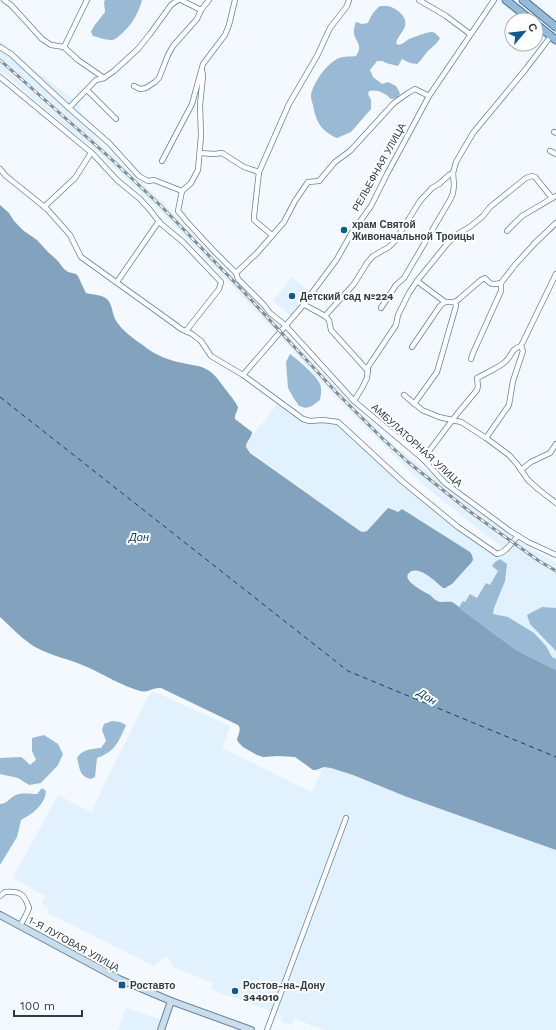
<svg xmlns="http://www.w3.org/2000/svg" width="556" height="1030" font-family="'Work Sans',sans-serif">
  <rect width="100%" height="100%" fill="#f3f9fe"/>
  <g fill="#e2f1fe">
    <polygon points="0,41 39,74 76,101 81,106 78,109 93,125 95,138 162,202 352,404 397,448 526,545 556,563 556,670 532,658 462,610 455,604 451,602 437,601 414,585 409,580 407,577 407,575 409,572 413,570 419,571 424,573 470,552 402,509 398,512 391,509 388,508 367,531 363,532 360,531 247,449 245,447 246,444 279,402 303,419 338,422 403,482 497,554 505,550 426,487 342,404 228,281 164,215 98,152 69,130 9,77 0,72"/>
    <polygon points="292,277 310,292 291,316 273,301"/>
    <polygon points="153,691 230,726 227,736 222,748 311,792 324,767 327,767 353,775 407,797 556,850 556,1030 324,1030 295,1019 292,1025 280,1021 282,1015 210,989 213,983 175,968 166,956 154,966 48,913 49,907 42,903 45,896 13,878 58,795 91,812 148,697"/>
    <polygon points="126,1008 160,1019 156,1030 118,1030"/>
  </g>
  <g fill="#99b9d4">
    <path d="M105 0H142C138 15 131 26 119 36 117 38 114 40 111 40 105 40 98 37 93 36L91 32C93 26 101 18 105 12L104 2Z"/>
    <path d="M380 6C383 6 385 6 387 6 395 7 408 16 405 26 403 32 398 36 396 43L398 45C403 44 405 42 409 39 414 37 427 32 432 32 435 32 437 35 440 38 437 44 433 46 428 51 424 55 422 60 417 64L410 63 402 59 398 66 386 63 383 61H377L370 70 373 77 382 84 388 82 396 86 400 93 398 98 391 99C385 93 378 89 369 91L368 94 371 100V109L351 132 337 138C321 131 316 122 313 105 312 102 311 99 311 96 311 88 322 71 328 66 332 62 338 57 344 57 348 56 351 57 356 56 357 54 358 52 359 50 361 40 349 38 356 22L362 24 368 23C371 15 374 11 380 6Z"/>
    <path d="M290 354C297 359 318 377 320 384 322 389 321 395 320 400L312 406 306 408 299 406 293 397 288 388 286 362Z"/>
    <polygon points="500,559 507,564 505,581 494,608 493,614 508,617 534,633 546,646 552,657 556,659 556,670 516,650 462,610 459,607 463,601 465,602 470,594 477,598 486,583 490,585 498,571 492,566 495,562"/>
    <polygon points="542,607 556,608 556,651 530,624 527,615"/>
    <path d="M112 721 120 722 126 725C119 741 115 752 97 758L95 777 91 779C79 777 80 768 77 758 82 749 92 749 101 748L106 741 102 730 104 724Z"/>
    <polygon points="44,735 58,744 63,754 58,765 41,783 29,785 18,778 0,774 0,758 21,757 24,759 30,765 36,760 32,751 32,738"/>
    <path d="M42 788 46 791C45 805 32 814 21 820L17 837 0 865V804C6 804 9 799 14 796 20 792 30 794 37 794Z"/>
  </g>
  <path fill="#83a2bd" d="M0 205 9 213 14 221 24 231 37 240 48 252 57 260 64 269 68 272 76 274 78 276 83 287 86 293C93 295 101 294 107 299 112 304 112 312 115 319 121 330 134 339 144 346 155 355 170 361 183 363 190 365 198 365 204 368 215 373 219 381 226 390 230 395 235 401 238 407 238 411 234 415 235 419L252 432C252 438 246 441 246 447L250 453 360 531 363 532 367 531 388 508 391 509 398 512 402 509 470 552 472 555 473 560 471 563 452 584 445 588H443C436 582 418 564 409 573 401 580 424 592 430 595 432 597 434 599 437 601 442 603 447 601 452 602 456 604 459 607 462 610L516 650 556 670V850L407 797 353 775 331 768 324 767 316 770H313L295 757 278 756 263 757 257 755 243 747 239 743 237 740C238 735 242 729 238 725L161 688C153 687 148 693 140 691 122 686 105 675 87 667 70 659 51 656 35 647 22 639 11 627 0 617Z"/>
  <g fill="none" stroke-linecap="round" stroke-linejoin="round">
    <polyline stroke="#0d4166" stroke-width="1" stroke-dasharray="5 4" stroke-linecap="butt" points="0,397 348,671 556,757"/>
    <defs>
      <g id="minor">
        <polyline points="4,0 11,5 42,39 51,45 64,47 78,60 104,78"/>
        <polyline points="181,0 201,10"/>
        <polyline points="419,0 446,16 470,34"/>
        <polyline points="0,47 11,54 69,108 109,143 139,176 148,181 154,180 182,191 178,211 188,223 212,249 236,273 238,279 264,305 270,313 285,325 354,401 423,459 445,483 510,531 528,542 556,555"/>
        <polyline points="64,47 87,0"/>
        <polyline points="0,77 93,154 117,180 140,199 150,210 160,223 183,242 221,282 219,289 186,331"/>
        <polyline points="134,86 140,89 146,88 155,82 159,78 168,55 173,46 197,19 201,10 209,0"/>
        <polyline points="87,90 116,119"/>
        <polyline points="69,108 96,80 104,78 114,71 138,49 150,34 171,5 178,0"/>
        <polyline points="554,132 556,133"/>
        <polyline points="550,151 556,154"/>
        <polyline points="200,153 214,154 222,153 244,167 259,172"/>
        <polyline points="162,161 192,104 203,64 225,35 229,25 235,0"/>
        <path d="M0 169 6 176 47 209 70 235 81 257 173 323 181 329 192 334 201 341 211 356 243 375 303 419 310 421 323 420 338 422 403 482 458 527 497 554C506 553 512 542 518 536"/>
        <polyline points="182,191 191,183 198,170 201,136 200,105 203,76 202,70"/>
        <polyline points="44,207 75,178 91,153"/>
        <polyline points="507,231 522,216 556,196"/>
        <polyline points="272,235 254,220 254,216 259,172 289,104 317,56 330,28 347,6 349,0"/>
        <polyline points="236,273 257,253 284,222 295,201 308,182 319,181 335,162 350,151 394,103 408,93 415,89 429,96"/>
        <polyline points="417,281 445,302"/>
        <polyline points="117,282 159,221"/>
        <polyline points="303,304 325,316 329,320 331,330 368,371"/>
        <polyline points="381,308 396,285 404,278 450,200 453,193 454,185 453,173 456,162 473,133 525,70 551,36"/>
        <polyline points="325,316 354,284 367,263 373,256 389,247 395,241 420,201 432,188 439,184 449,175 453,173"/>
        <path d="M412 347 440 306 445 302H455L459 299 481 280 485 278C491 285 492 285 501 283"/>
        <polyline points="471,359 473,353 501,291 501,283 515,265 534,244 556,223"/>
        <polyline points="243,375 300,309 337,259 351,234 371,206 387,174 429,96 494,0"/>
        <polyline points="404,395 422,410 439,417 461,422 486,438 509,455 517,464 528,480 538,489 556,503"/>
        <polyline points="354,401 362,388 367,378 368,367 396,325 398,315 409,293 417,281 447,244 456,235 471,226 483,216 490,207 526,178 532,176 535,177 552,198"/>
        <polyline points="414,404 437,372 456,306 455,302"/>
        <polyline points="486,438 509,405 513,381 523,351 521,346 556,274"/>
        <path d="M423 459 457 414 477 390 478 386 477 378C486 373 498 368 505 362 512 356 511 349 521 346"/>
        <polyline points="521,470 531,462 550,453 556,444"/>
        <path d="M0 896 5 892C21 891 24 894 29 908L26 915 20 926"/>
        <polyline points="267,1030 346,818"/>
      </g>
      <g id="secondary">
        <polyline points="0,915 119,979 171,1001 251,1030"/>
        <polyline points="161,1030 171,1001"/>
      </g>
      <g id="primary">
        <polyline points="506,0 531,20"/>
        <polyline points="523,0 556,27"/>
        <polyline points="536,24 556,40"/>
      </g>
    </defs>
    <use href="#minor" stroke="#66829b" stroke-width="6"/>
    <use href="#secondary" stroke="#66829b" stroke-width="8"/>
    <use href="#primary" stroke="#427096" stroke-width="9"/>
    <use href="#minor" stroke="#fff" stroke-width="4.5"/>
    <use href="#secondary" stroke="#c9dded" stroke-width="6"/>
    <use href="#primary" stroke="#94bbda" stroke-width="7"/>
    <defs>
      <polyline id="rail" points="0,60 108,156 162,207 243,291 336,392 382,438 408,462 469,511 539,561 556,571"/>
    </defs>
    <use href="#rail" stroke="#838d95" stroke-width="3"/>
    <use href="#rail" stroke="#fff" stroke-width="1.5" stroke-dasharray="4.5" stroke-linecap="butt"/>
  </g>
  <g fill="#0f5b8e" stroke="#fff" stroke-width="1.5">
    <circle cx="344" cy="230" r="4"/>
    <circle cx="292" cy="296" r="4"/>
    <rect x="118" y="981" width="8" height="8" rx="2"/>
    <circle cx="235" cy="991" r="4"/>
  </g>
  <g text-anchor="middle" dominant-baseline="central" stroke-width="4" stroke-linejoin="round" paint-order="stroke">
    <g font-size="10" fill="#2e3a45" stroke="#fff">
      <text transform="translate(379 167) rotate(-61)">РЕЛЬЕФНАЯ УЛИЦА</text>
      <text transform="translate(417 445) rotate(42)">АМБУЛАТОРНАЯ УЛИЦА</text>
      <text transform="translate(74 944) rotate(29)">1-Я ЛУГОВАЯ УЛИЦА</text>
    </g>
    <g font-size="10" font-weight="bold" fill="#2e3a45" stroke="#fff" text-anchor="start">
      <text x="352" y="224">храм Святой<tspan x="352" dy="12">Живоначальной Троицы</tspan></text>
      <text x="300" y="296">Детский сад №224</text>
      <text x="130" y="985">Роставто</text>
      <text x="243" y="985">Ростов-на-Дону<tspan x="243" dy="12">344010</tspan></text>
    </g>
    <g font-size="11" font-style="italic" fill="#0d4166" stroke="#fff">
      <text x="139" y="537">Дон</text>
      <text transform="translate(427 697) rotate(33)">Дон</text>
    </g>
  </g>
  <g transform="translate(524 32) rotate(62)"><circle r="19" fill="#ffffff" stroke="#abb0b5"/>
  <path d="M0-3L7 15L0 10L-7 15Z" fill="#0f5b8e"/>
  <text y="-6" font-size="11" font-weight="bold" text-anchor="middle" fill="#2e3a45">С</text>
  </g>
  <path d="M14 1010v6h68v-6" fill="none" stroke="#2e3a45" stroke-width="2"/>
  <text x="20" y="1010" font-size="12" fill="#2e3a45" stroke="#ffffff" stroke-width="3" paint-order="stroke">100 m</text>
</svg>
